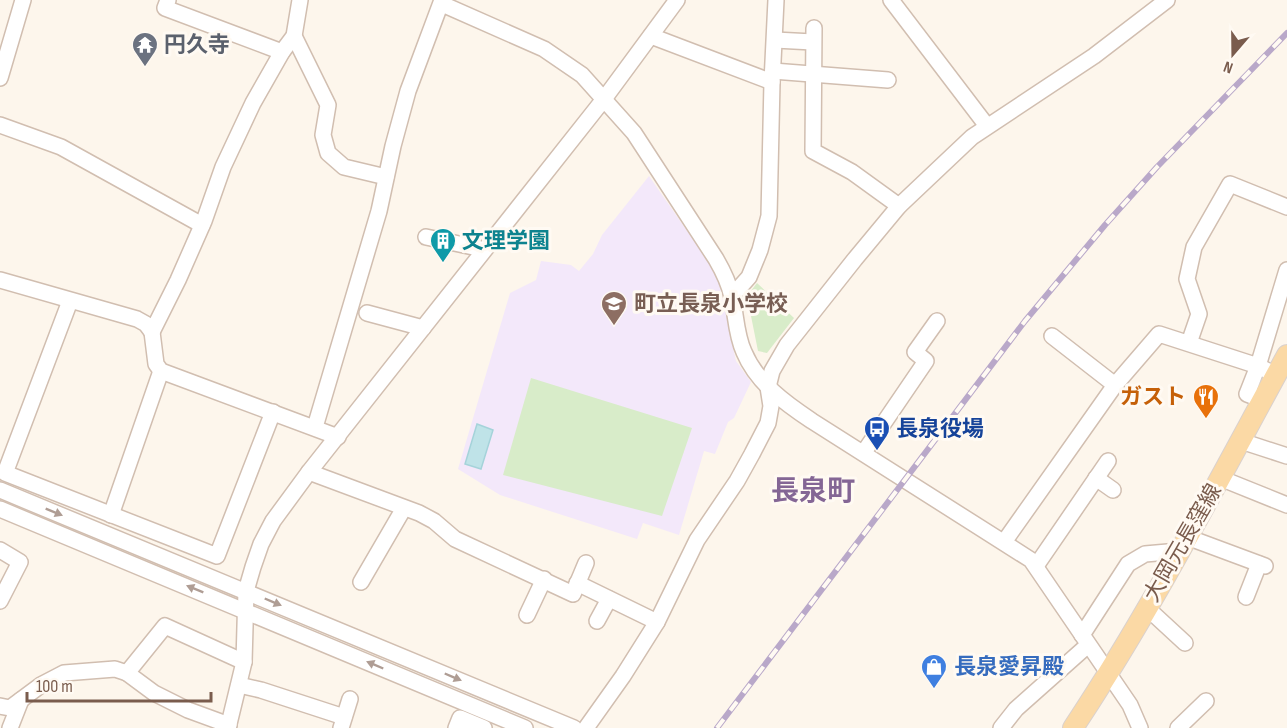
<svg xmlns="http://www.w3.org/2000/svg" width="1287" height="728" font-family="'Sofia Sans Condensed','Noto Sans JP',sans-serif">
  <rect width="100%" height="100%" fill="#fdf6ec"/>
  <polygon fill="#f3e8fa" points="649,176 717,274 736,361 751,382 734,418 728,422 715,454 704,451 679,535 643,523 637,539 500,495 458,469 510,293 536,280 541,261 571,265 579,271 593,254 602,235"/>
  <g fill="#d8ecc9">
    <polygon points="757,283 794,318 767,353 758,351 747,296"/>
    <polygon points="531,378 692,428 662,516 503,475"/>
  </g>
  <polygon fill="#bfe3e8" stroke="#a5d3da" stroke-width="1.5" points="477,424 493,430 481,469 465,464"/>
  <g fill="none" stroke-linecap="round" stroke-linejoin="round">
    <defs>
      <g id="minor">
        <polyline points="168,0 165,8 282,52"/>
        <polyline points="891,0 987,126"/>
        <path d="M442 4 544 49 582 75 634 133 716 259C723 271 729 283 732 297 736 315 736 335 744 352 757 383 785 403 812 421L1031 560 1130 705 1140 728"/>
        <polyline points="814,28 813,151 852,172 899,206"/>
        <polyline points="294,36 328,105 323,135 328,153 344,167 386,177"/>
        <polyline points="651,36 772,82"/>
        <polyline points="775,40 813,42"/>
        <polyline points="773,71 888,80"/>
        <polyline points="0,78 23,0"/>
        <polyline points="0,125 61,147 202,225"/>
        <polyline points="426,237 478,248"/>
        <polyline points="0,280 137,319 146,324 152,332 178,280 204,221 223,167 253,103 282,52 294,36 300,0"/>
        <polyline points="732,296 749,277 760,250 769,216 772,82 776,0"/>
        <polyline points="70,301 5,473 217,556 273,412"/>
        <polyline points="367,313 423,328"/>
        <polyline points="152,332 156,364 161,371 338,437"/>
        <polyline points="1052,336 1115,385"/>
        <polyline points="1189,343 1199,314 1187,279 1194,247 1230,184 1287,207"/>
        <polyline points="1263,400 1247,394 1258,366 1287,270"/>
        <polyline points="315,427 379,211 393,146 408,91 442,0"/>
        <polyline points="1241,441 1287,456"/>
        <polyline points="864,452 926,361 915,352 937,321"/>
        <polyline points="309,472 419,513 434,521 455,539 573,594 586,563"/>
        <polyline points="1096,478 1113,490"/>
        <polyline points="1220,478 1287,505"/>
        <polyline points="0,490 574,728"/>
        <polyline points="0,509 525,728"/>
        <polyline points="111,515 161,371"/>
        <polyline points="1187,537 1265,566"/>
        <polyline points="1004,542 1115,385 1159,334 1258,366 1276,375"/>
        <polyline points="0,550 20,562 0,601"/>
        <polyline points="1036,566 1108,461"/>
        <polyline points="361,582 404,508"/>
        <polyline points="577,583 657,622"/>
        <polyline points="1246,597 1259,564"/>
        <polyline points="1146,607 1185,643"/>
        <polyline points="527,615 544,579"/>
        <polyline points="597,621 609,599"/>
        <polyline points="1082,635 1128,564 1145,554 1179,551"/>
        <polyline points="127,673 154,693 188,710 229,725"/>
        <polyline points="239,685 261,690 344,717"/>
        <polyline points="0,706 10,708 41,685 64,673 115,669 127,673 165,626 244,662"/>
        <polyline points="10,728 21,700"/>
        <polyline points="228,728 244,662 246,591 253,567 261,544 273,521 309,472 604,99 677,0"/>
        <polyline points="341,728 350,699"/>
        <polyline points="456,728 460,718 484,728"/>
        <polyline points="586,728 623,676 657,622 697,540 737,481 752,454 768,423 771,406 768,387 772,371 787,345 855,259 899,206 972,137 1094,56 1167,0"/>
        <polyline points="1001,728 1016,709 1088,645"/>
        <polyline points="1178,728 1206,701"/>
      </g>
      <path id="major" d="M1073 728C1152 609 1218 481 1287 355"/>
    </defs>
    <use href="#minor" stroke="#d1beb0" stroke-width="18"/>
    <use href="#major" stroke="#dad1cd" stroke-width="22"/>
    <use href="#minor" stroke="#fff" stroke-width="15"/>
    <use href="#major" stroke="#fbd9a5" stroke-width="20"/>
    <defs>
      <polyline id="rail" points="717,728 1025,321 1105,225 1157,167 1287,33"/>
    </defs>
    <use href="#rail" stroke="#b9a8c9" stroke-width="6"/>
    <use href="#rail" stroke="#fffaf3" stroke-width="4" stroke-dasharray="11" stroke-linecap="butt"/>
  </g>
  <defs><path id="oneway-solid" d="M-6-.8H1V-3.2L6.5 0L1 3.2V.8H-6Z" transform="scale(1.5)"/></defs>
  <g fill="#af9d94">
    <use href="#oneway-solid" transform="translate(54 512) rotate(22)"/>
    <use href="#oneway-solid" transform="translate(195 589) rotate(-158)"/>
    <use href="#oneway-solid" transform="translate(273 602) rotate(23)"/>
    <use href="#oneway-solid" transform="translate(375 665) rotate(-157)"/>
    <use href="#oneway-solid" transform="translate(453 677) rotate(23)"/>
  </g>
  <defs>
    <symbol id="temple-pin" viewBox="-11 -11 22 30"><path d="M0 17L-7.5 6A9.5 9.5 0 1 1 7.5 6Z" fill="#6b7280" stroke="#fffaf3"/><path d="M0-6L5-2H3V0L6.5 2.5H4V6H1.5V3h-3V6H-4V2.5H-6.5L-3 0V-2H-5Z" fill="#fff"/></symbol>
    <symbol id="building-pin" viewBox="-11 -11 22 30"><path d="M0 17L-7.5 6A9.5 9.5 0 1 1 7.5 6Z" fill="#0f9aa8" stroke="#fffaf3"/><path d="M-4-6H4V6H1V3H-1V6H-4ZM-2.5-4.3h1.7v1.8h-1.7ZM.8-4.3h1.7v1.8H.8ZM-2.5-1h1.7V.8h-1.7ZM.8-1h1.7V.8H.8Z" fill="#fff"/></symbol>
    <symbol id="school-pin" viewBox="-11 -11 22 30"><path d="M0 17L-7.5 6A9.5 9.5 0 1 1 7.5 6Z" fill="#8d6e63" stroke="#fffaf3"/><path d="M0-5L7-2L0 1L-7-2ZM-4 1L0 2.5L4 1V4Q0 6-4 4Z" fill="#fff"/></symbol>
    <symbol id="restaurant-pin" viewBox="-11 -11 22 30"><path d="M0 17L-7.5 6A9.5 9.5 0 1 1 7.5 6Z" fill="#e8710a" stroke="#fffaf3"/><path d="M-5-6h1v4h1v-4h1v4h1v-4h1v5L-1.5 .5V6h-2V.5L-5-1ZM5-6V6H3V1.5H1.5Q1.5-4 5-6Z" fill="#fff"/></symbol>
    <symbol id="bus-pin" viewBox="-11 -11 22 30"><path d="M0 17L-7.5 6A9.5 9.5 0 1 1 7.5 6Z" fill="#1a4fb4" stroke="#fffaf3"/><path d="M-5-6H5V4H4V6H2V4H-2V6H-4V4H-5ZM-3.5-4V0h7V-4ZM-3.5 1.2v1.5H-2V1.2ZM2 1.2v1.5H3.5V1.2Z" fill="#fff"/></symbol>
    <symbol id="shop-pin" viewBox="-11 -11 22 30"><path d="M0 17L-7.5 6A9.5 9.5 0 1 1 7.5 6Z" fill="#3f7fe0" stroke="#fffaf3"/><path d="M-5-2.5h2.3a2.7 3.5 0 0 1 5.4 0H5L5.5 6h-11ZM-1.5-2.5h3a1.5 2.3 0 0 0-3 0Z" fill="#fff"/></symbol>
  </defs>
  <g fill-rule="evenodd">
    <use href="#temple-pin" x="130" y="30" width="30" height="40"/>
    <use href="#building-pin" x="428" y="226" width="30" height="40"/>
    <use href="#school-pin" x="599" y="289" width="30" height="40"/>
    <use href="#restaurant-pin" x="1191" y="382" width="30" height="40"/>
    <use href="#bus-pin" x="862" y="414" width="30" height="40"/>
    <use href="#shop-pin" x="919" y="652" width="30" height="40"/>
  </g>
  <g text-anchor="middle" dominant-baseline="central" stroke-width="6" stroke-linejoin="round" paint-order="stroke">
    <g font-size="22" font-weight="bold" fill="#5b616d" stroke="#fffaf3" text-anchor="start">
      <text x="164" y="45">円久寺</text>
    </g>
    <g font-size="22" font-weight="bold" fill="#0d838f" stroke="#fffaf3" text-anchor="start">
      <text x="462" y="241">文理学園</text>
    </g>
    <g font-size="22" font-weight="bold" fill="#785e54" stroke="#fffaf3" text-anchor="start">
      <text x="634" y="304">町立長泉小学校</text>
    </g>
    <g font-size="22" font-weight="bold" fill="#c56008" stroke="#fffaf3" text-anchor="end">
      <text x="1186" y="397">ガスト</text>
    </g>
    <g font-size="22" font-weight="bold" fill="#164399" stroke="#fffaf3" text-anchor="start">
      <text x="896" y="429">長泉役場</text>
    </g>
    <g font-size="22" fill="#7a5c4d" stroke="#fffaf3">
      <text transform="translate(1183 543) rotate(-60)">大岡元長窪線</text>
    </g>
    <g font-size="22" font-weight="bold" fill="#366cbe" stroke="#fffaf3" text-anchor="start">
      <text x="954" y="667">長泉愛昇殿</text>
    </g>
    <g font-size="28" font-weight="bold" fill="#846695" stroke="#fffaf3">
      <text x="813" y="491">長泉町</text>
    </g>
  </g>
  <g transform="translate(1233 54) rotate(200)" stroke="#fffaf3" stroke-width="4.5" paint-order="stroke">
  <path d="M0-4.5L10 22L0 15L-10 22Z" fill="#7a5c4d"/>
  <text y="-9" font-size="16" font-weight="bold" text-anchor="middle" fill="#7a5c4d">N</text>
  </g>
  <path d="M27 692v9h184v-9" fill="none" stroke="#7a5c4d" stroke-width="3"/>
  <text x="36" y="692" font-size="18" fill="#7a5c4d" stroke="#fffaf3" stroke-width="4.5" paint-order="stroke">100 m</text>
</svg>
